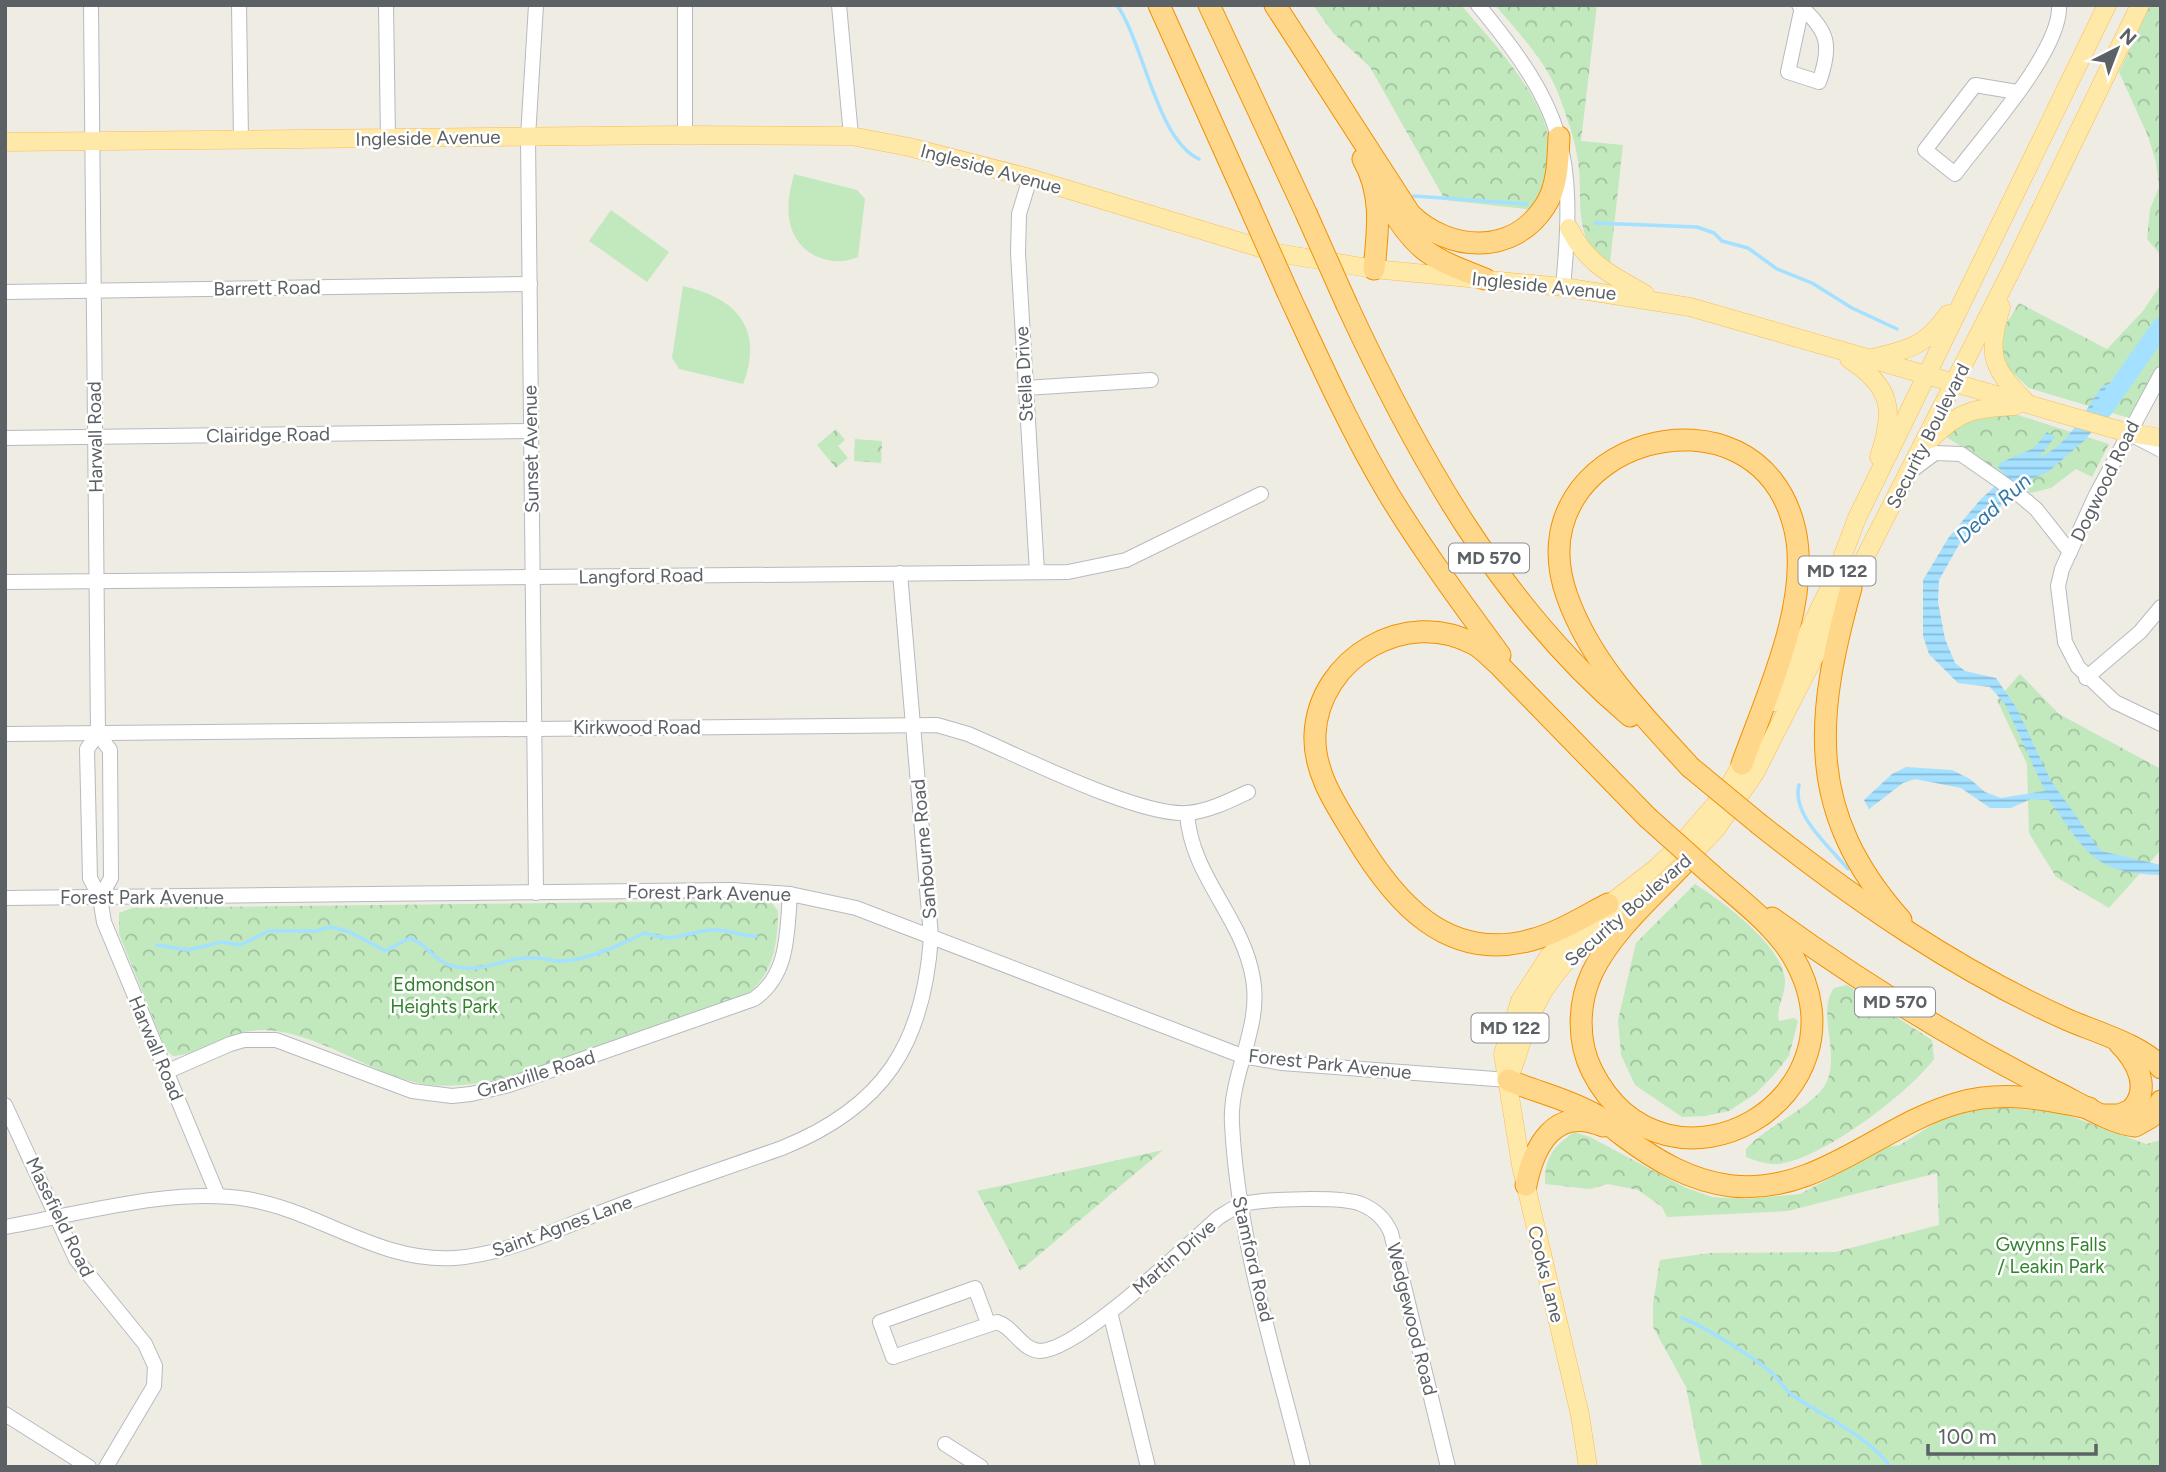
<svg xmlns="http://www.w3.org/2000/svg" width="2166" height="1472" font-family="Figtree,sans-serif">
  <defs>
    <pattern id="forest-crowns" width="20" height="18" patternUnits="userSpaceOnUse" patternTransform="scale(1.75)"><rect width="20" height="18" fill="#c2e9be"/><path d="M2 6a3 3 0 1 1 6 0M12 15a3 3 0 1 1 6 0" fill="none" stroke="#a1c09e"/></pattern>
    <pattern id="water-rules" width="6" height="5" patternUnits="userSpaceOnUse" patternTransform="scale(1.75)"><rect width="6" height="5" fill="#a4e0ff"/><path d="M0 2.5h6" fill="none" stroke="#89b9d2"/></pattern>
  </defs>
  <rect width="100%" height="100%" fill="#efece4"/>
  <g fill="#c2e9be">
    <path d="M794 174 857 190 865 199 858 257C831 269 796 254 790 223 786 206 790 190 794 174Z"/>
    <polygon points="611,210 669,252 647,282 589,241"/>
    <path d="M683 286C737 298 764 329 743 384L679 369 672 358Z"/>
  </g>
  <g fill="url(#forest-crowns)">
    <path d="M1313 5H1461C1495 45 1556 107 1551 164 1550 179 1539 196 1534 210L1445 200 1370 67 1333 33Z"/>
    <path d="M1495 5H1597L1581 141 1623 145 1610 263C1570 241 1584 199 1578 161 1575 139 1566 115 1558 93 1545 60 1518 32 1495 5Z"/>
    <polygon points="2150,5 2161,5 2161,255 2147,239 2150,209 2159,187 2156,162 2148,136 2119,72"/>
    <polygon points="2161,284 2161,362 2129,418 2029,388 2003,364 1998,337 2019,303 2107,349 2143,311"/>
    <polygon points="1989,412 2018,415 2109,444 2092,477 2076,469 2051,488 2031,493 1945,436 1969,418"/>
    <polygon points="836,429 845,440 838,446 848,458 836,468 817,445"/>
    <polygon points="855,439 882,441 881,463 854,461"/>
    <polygon points="2020,674 2059,714 2161,769 2161,850 2109,908 2056,877 2029,833 2027,764 1997,700"/>
    <path d="M1695 884C1723 902 1787 948 1785 984 1784 999 1776 1006 1779 1021L1794 1018 1798 1021 1789 1056 1774 1075 1755 1094 1729 1111 1705 1116 1682 1117 1635 1085 1621 1055 1618 1020 1636 943Z"/>
    <path d="M731 901 771 902 778 911C778 941 774 971 750 992 714 1010 673 1020 635 1033 571 1055 482 1099 414 1082 364 1070 317 1032 264 1030 229 1029 203 1055 173 1056L166 1050 119 934V913L132 908Z"/>
    <path d="M1847 985 1932 1040 1934 1059C1909 1093 1821 1160 1778 1164 1767 1165 1757 1161 1746 1157V1149C1765 1127 1815 1106 1826 1083 1841 1053 1816 1012 1834 988Z"/>
    <path d="M1992 1106 2062 1113 2146 1144 2161 1140V1467H1702L1686 1387 1653 1327V1304L1660 1260 1710 1253 1835 1252 1939 1225 1937 1173 1788 1211 1667 1217 1662 1207 1638 1190 1608 1184 1590 1189 1545 1184C1545 1157 1552 1148 1574 1132L1590 1137 1684 1187 1712 1197 1746 1199 1800 1194 1888 1147 1900 1145 1941 1119Z"/>
    <polygon points="1163,1150 1020,1271 977,1191"/>
  </g>
  <path fill="url(#water-rules)" d="M2104 384 2120 397 2085 440 2048 472 2031 479 1961 541 1939 580 1938 602 1945 639 1955 663 1965 671 1996 678 2016 707 2051 781 2101 851 2161 865V875C2092 873 2087 852 2049 800L2031 799 2011 808H1990L1961 788 1915 779 1903 783 1869 809 1864 800 1892 774 1906 767 1952 770 1970 779 1985 792 2001 798 2045 791 2005 704 1990 687 1958 683 1929 654 1923 636V580L1949 537 1980 500 2006 476 1998 467 2000 463 2034 448 2047 432 2055 437 2038 458C2072 444 2083 411 2104 384Z"/>
  <g fill="none" stroke-linecap="round" stroke-linejoin="round">
    <g stroke="#a4e0ff" stroke-width="3.5">
      <path d="M1117 5C1144 44 1157 140 1199 159"/>
      <polyline points="1414,196 1527,204"/>
      <polyline points="1595,223 1697,227 1714,233 1722,241 1748,248 1777,269 1812,283 1852,308 1897,329"/>
      <path d="M1799 785C1791 815 1831 848 1848 869"/>
      <path d="M157 945 188 950 222 942 240 945 269 931H316L330 927 350 932 385 951 410 938C427 944 433 960 449 965 476 974 496 962 522 958 537 955 550 962 564 961 592 959 620 944 645 933 680 945 684 930 717 930 731 930 741 937 756 936"/>
      <path d="M1682 1318C1702 1325 1757 1359 1773 1374 1779 1380 1784 1388 1791 1394 1820 1415 1871 1437 1890 1467"/>
    </g>
    <polyline stroke="#a4e0ff" stroke-width="19" points="2101,412 2161,327"/>
    <defs>
      <g id="minor">
        <polyline points="91,5 98,734 110,750 111,878 100,898"/>
        <polyline points="239,5 241,140"/>
        <polyline points="386,5 388,139"/>
        <polyline points="536,5 528,137 536,893"/>
        <polyline points="685,5 685,135"/>
        <polyline points="839,5 851,136"/>
        <path d="M1478 5C1564 109 1576 152 1563 287"/>
        <path d="M1799 5C1829 31 1832 46 1819 82L1788 72 1802 7"/>
        <path d="M2017 92 1975 85 1925 150 1955 174C1983 136 2062 50 2059 5"/>
        <polyline points="1030,178 1019,214 1018,253 1037,572"/>
        <polyline points="5,292 530,284"/>
        <polyline points="2161,374 2096,495 2062,569 2058,586 2065,642 2078,667 2115,702 2161,724"/>
        <polyline points="1025,388 1151,380"/>
        <polyline points="5,438 531,431"/>
        <polyline points="1911,471 1935,453 1961,454 2017,493 2036,509 2070,552"/>
        <polyline points="5,582 1068,572 1126,560 1261,494"/>
        <polyline points="2086,678 2140,632 2161,607"/>
        <path d="M5 734 937 725 968 734C1018 755 1139 817 1188 813 1209 811 1229 801 1248 792"/>
        <polyline points="98,734 87,749 90,878 100,898 104,922 218,1196"/>
        <path d="M1187 813C1191 877 1243 917 1253 979 1262 1028 1229 1075 1232 1124 1238 1241 1275 1354 1303 1467"/>
        <polyline points="5,898 732,890 790,894 856,908 1242,1056 1282,1063 1508,1080"/>
        <path d="M166 1072 230 1044 244 1040H276L412 1091 452 1096 471 1094 509 1085 754 999C789 975 787 932 790 894"/>
        <polyline points="5,1105 76,1259 145,1344 155,1366 154,1386 106,1467"/>
        <path d="M5 1227C81 1214 171 1187 247 1199 320 1211 379 1263 455 1258 507 1254 558 1229 607 1210 665 1188 723 1169 782 1148 884 1107 924 1044 931 936L900 573"/>
        <polyline points="1110,1312 1148,1467"/>
        <path d="M988 1323 975 1288 880 1322 893 1357 997 1322C1014 1327 1021 1350 1040 1351 1078 1351 1187 1245 1219 1217 1226 1213 1234 1207 1243 1204 1264 1199 1342 1196 1361 1204 1376 1210 1385 1219 1391 1233L1448 1467"/>
        <polyline points="5,1414 89,1467"/>
        <polyline points="945,1444 981,1467"/>
      </g>
      <g id="major">
        <polyline points="5,142 685,135 851,136 909,147 1030,178 1277,253 1374,269 1563,287 1690,307 2125,432"/>
        <path d="M1569 228C1588 265 1610 274 1645 294"/>
        <path d="M2001 307C1987 356 1991 367 2027 403"/>
        <path d="M1849 359C1892 387 1895 410 1879 457"/>
        <path d="M1869 359C1908 349 1924 348 1948 314"/>
        <path d="M1931 439C1960 410 1975 408 2015 406"/>
        <polyline points="1774,702 1834,579 1857,518 2107,5"/>
        <polyline points="1683,864 1716,829 1755,773 2011,271 2140,5"/>
        <path d="M1508 1080C1518 1057 1523 1032 1534 1009 1556 961 1597 932 1638 901"/>
        <polyline points="1588,1467 1580,1415 1521,1165 1503,1054 1520,1001 1549,956 1572,933 1656,868 1681,844 1726,792 1748,752"/>
      </g>
      <g id="highway">
        <polyline points="1159,5 1248,203"/>
        <polyline points="1209,5 1306,213"/>
        <path d="M1275 5 1410 214C1449 252 1513 256 1545 206 1558 186 1558 160 1559 137"/>
        <path d="M1363 159C1383 194 1378 230 1374 269"/>
        <path d="M1388 203C1416 253 1434 259 1485 279"/>
        <path d="M1288 293C1319 360 1350 429 1388 493 1422 549 1461 602 1500 655"/>
        <path d="M1347 305C1417 456 1500 606 1630 716"/>
        <path d="M1851 588C1815 718 1805 812 1901 920"/>
        <path d="M1690 767C1643 715 1591 664 1567 596 1512 441 1759 371 1795 530 1811 602 1766 697 1742 764"/>
        <path d="M1759 824C1855 900 1956 970 2068 1020 2093 1031 2145 1046 2161 1068"/>
        <path d="M1691 856C1658 892 1613 929 1592 973 1578 1003 1577 1041 1592 1071 1667 1218 1877 1097 1792 955 1773 924 1740 900 1713 876"/>
        <path d="M1608 904C1583 917 1558 933 1531 940 1446 963 1394 901 1355 836 1336 805 1313 772 1315 734 1319 658 1406 607 1474 644 1483 649 1491 658 1498 664L1647 817"/>
        <path d="M1772 918C1863 984 1956 1041 2056 1092 2077 1102 2112 1124 2135 1126L2151 1117 2161 1101"/>
        <path d="M1508 1080C1536 1092 1565 1098 1592 1113 1603 1118 1612 1128 1622 1135 1655 1160 1690 1181 1732 1186 1818 1195 1880 1125 1958 1103 2002 1090 2046 1099 2089 1108"/>
        <path d="M2105 1115H2119L2131 1110C2152 1089 2137 1061 2119 1043"/>
        <path d="M1526 1185C1534 1146 1555 1105 1603 1126"/>
      </g>
    </defs>
    <use href="#minor" stroke="#b6babf" stroke-width="16"/>
    <use href="#major" stroke="#fbbc51" stroke-width="19"/>
    <use href="#highway" stroke="#f39100" stroke-width="23"/>
    <use href="#minor" stroke="#fff" stroke-width="14"/>
    <use href="#major" stroke="#ffe9a9" stroke-width="18"/>
    <use href="#highway" stroke="#ffd78b" stroke-width="21"/>
    <defs>
      <polyline id="minor-bridge" points="2136,437 2161,450"/>
      <polyline id="major-bridge" points="2125,432 2161,438"/>
      <g id="highway-bridge">
        <polyline points="1248,203 1288,293"/>
        <polyline points="1306,213 1347,305"/>
        <polyline points="1690,767 1759,824"/>
        <polyline points="1647,817 1713,876"/>
      </g>
    </defs>
    <use href="#minor-bridge" stroke="#b6babf" stroke-width="16" stroke-linecap="butt"/>
    <use href="#major-bridge" stroke="#fbbc51" stroke-width="19" stroke-linecap="butt"/>
    <use href="#highway-bridge" stroke="#f39100" stroke-width="23" stroke-linecap="butt"/>
    <use href="#minor-bridge" stroke="#fff" stroke-width="14"/>
    <use href="#major-bridge" stroke="#ffe9a9" stroke-width="18"/>
    <use href="#highway-bridge" stroke="#ffd78b" stroke-width="21"/>
  </g>
  <g text-anchor="middle" dominant-baseline="central" stroke-width="5" stroke-linejoin="round" paint-order="stroke">
    <g fill="#fff" stroke="#8d9093" stroke-width="2">
      <rect x="1449" y="543.5" width="80" height="29" rx="5"/>
      <rect x="1798.5" y="556.5" width="77" height="29" rx="5"/>
      <rect x="1855" y="987.5" width="80" height="29" rx="5"/>
      <rect x="1471.5" y="1013.5" width="77" height="29" rx="5"/>
    </g>
    <g font-size="18" font-weight="bold" fill="#5c6165">
      <text x="1489" y="558">MD 570</text>
      <text x="1837" y="571">MD 122</text>
      <text x="1895" y="1002">MD 570</text>
      <text x="1510" y="1028">MD 122</text>
    </g>
    <g font-size="19" fill="#5c6165" stroke="#fff">
      <text transform="translate(428 138) rotate(-1)">Ingleside Avenue</text>
      <text transform="translate(991 169) rotate(15)">Ingleside Avenue</text>
      <text transform="translate(1544 286) rotate(6)">Ingleside Avenue</text>
      <text transform="translate(267 288) rotate(-1)">Barrett Road</text>
      <text transform="translate(1024 374) rotate(-93)">Stella Drive</text>
      <text transform="translate(268 435) rotate(-1)">Clairidge Road</text>
      <text transform="translate(1928 436) rotate(-63)">Security Boulevard</text>
      <text transform="translate(95 437) rotate(-91)">Harwall Road</text>
      <text transform="translate(531 449) rotate(-91)">Sunset Avenue</text>
      <text transform="translate(2105 481) rotate(-64)">Dogwood Road</text>
      <text transform="translate(641 576) rotate(-1)">Langford Road</text>
      <text x="637" y="727">Kirkwood Road</text>
      <text transform="translate(924 849) rotate(-95)">Sanbourne Road</text>
      <text transform="translate(709 893) rotate(1)">Forest Park Avenue</text>
      <text x="142" y="897">Forest Park Avenue</text>
      <text transform="translate(1628 910) rotate(-41)">Security Boulevard</text>
      <text transform="translate(156 1048) rotate(67)">Harwall Road</text>
      <text transform="translate(1330 1064) rotate(6)">Forest Park Avenue</text>
      <text transform="translate(536 1074) rotate(-17)">Granville Road</text>
      <text transform="translate(60 1217) rotate(64)">Masefield Road</text>
      <text transform="translate(562 1226) rotate(-20)">Saint Agnes Lane</text>
      <text transform="translate(1174 1257) rotate(-41)">Martin Drive</text>
      <text transform="translate(1253 1259) rotate(77)">Stamford Road</text>
      <text transform="translate(1546 1274) rotate(76)">Cooks Lane</text>
      <text transform="translate(1412 1319) rotate(76)">Wedgewood Road</text>
    </g>
    <g font-size="19" fill="#32822e" stroke="#fff">
      <text x="444" y="984">Edmondson<tspan x="444" dy="22">Heights Park</tspan></text>
      <text x="2051" y="1244">Gwynns Falls<tspan x="2051" dy="22">/ Leakin Park</tspan></text>
    </g>
    <g font-size="21" font-style="italic" fill="#3577a6" stroke="#fff">
      <text transform="translate(1993 508) rotate(-42)">Dead Run</text>
    </g>
  </g>
  <rect width="2166" height="1472" fill="none" stroke="#5c6165" stroke-width="14"/>
  <g transform="translate(2117 49) rotate(42)" stroke="#ffffff" stroke-width="5" paint-order="stroke">
  <path d="M0-5L12 26L0 18L-12 26Z" fill="#5c6165"/>
  <text y="-10" font-size="19" font-weight="bold" text-anchor="middle" fill="#5c6165">N</text>
  </g>
  <path d="M1928 1444v10h168v-10" fill="none" stroke="#5c6165" stroke-width="3.5"/>
  <text x="1938" y="1444" font-size="21" fill="#5c6165" stroke="#ffffff" stroke-width="5" paint-order="stroke">100 m</text>
</svg>
